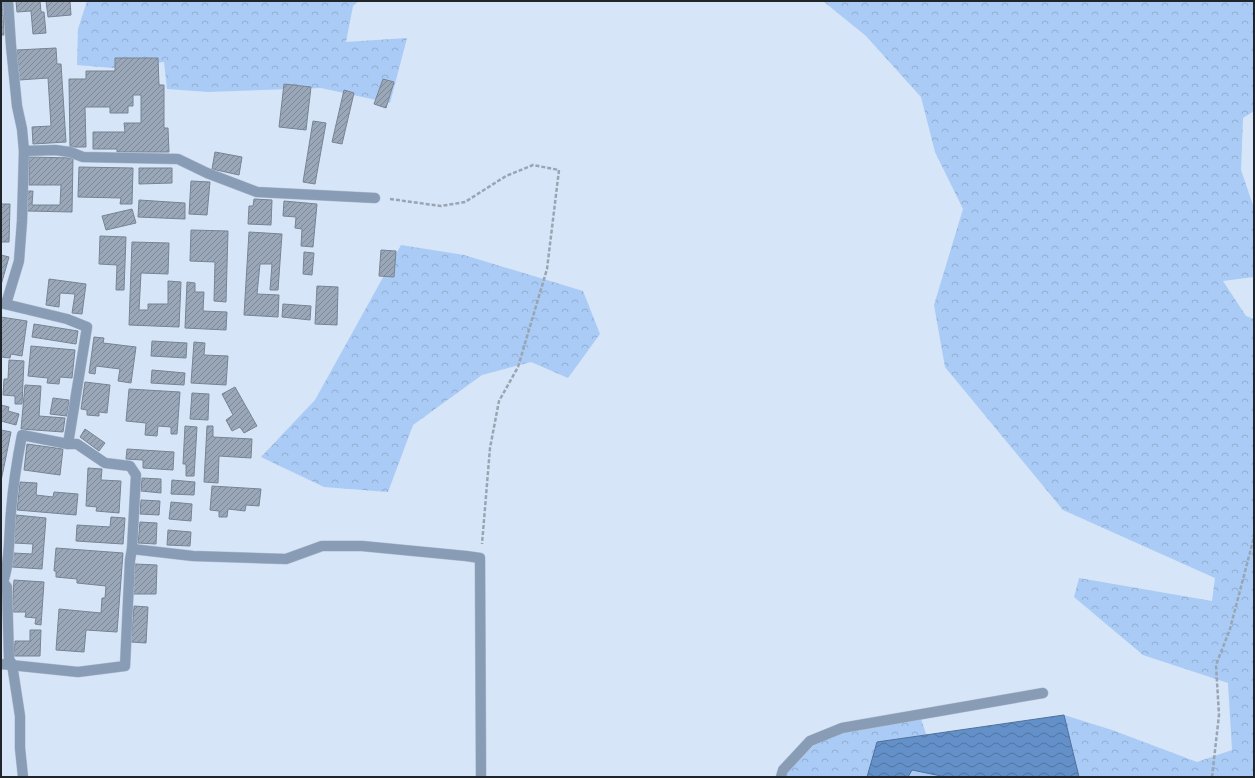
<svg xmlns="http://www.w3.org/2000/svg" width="1255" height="778" font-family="Mulish,sans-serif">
  <defs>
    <pattern id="forest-crowns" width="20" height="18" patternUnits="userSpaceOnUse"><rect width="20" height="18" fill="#a9cbf5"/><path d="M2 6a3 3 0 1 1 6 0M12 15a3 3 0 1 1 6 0" fill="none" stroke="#91aed2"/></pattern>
    <pattern id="water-waves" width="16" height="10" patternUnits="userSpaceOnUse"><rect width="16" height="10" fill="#6390c8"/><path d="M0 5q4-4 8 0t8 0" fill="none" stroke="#5175a3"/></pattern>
    <pattern id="building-hatch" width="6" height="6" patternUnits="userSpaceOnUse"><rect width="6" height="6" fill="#99a7b8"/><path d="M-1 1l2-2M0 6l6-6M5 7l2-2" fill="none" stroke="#7c8896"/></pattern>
  </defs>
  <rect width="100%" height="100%" fill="#d6e5f7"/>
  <g fill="url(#forest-crowns)">
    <polygon points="87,1 359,1 353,6 346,42 407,38 390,103 321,88 208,92 167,89 164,62 113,68 77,65 78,29"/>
    <polygon points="823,1 1254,1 1254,111 1243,118 1241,170 1254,208 1254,277 1223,281 1246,316 1254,319 1254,777 1079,777 1064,715 1112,730 1197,762 1232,750 1228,683 1143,655 1074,597 1079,578 1212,601 1215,578 1063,510 945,367 934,305 963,209 935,152 921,97 866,36"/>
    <polygon points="401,245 464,255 583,291 600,334 568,378 531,362 482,375 413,425 388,492 324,487 261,457 315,400"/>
    <polygon points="921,719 927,737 871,777 786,777 787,772 814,745 844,732"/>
    <polygon points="912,770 946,777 908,777"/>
  </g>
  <polygon fill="url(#water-waves)" stroke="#4f7099" points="1064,715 1079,777 946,777 912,770 908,777 867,777 877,742"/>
  <g fill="url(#building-hatch)" stroke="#778495">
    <polygon points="1,1 3,1 4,35 1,35"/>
    <polygon points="16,1 40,1 41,12 44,12 46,33 33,34 31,11 17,12"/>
    <polygon points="46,1 70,1 71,15 48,17"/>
    <polygon points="56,48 57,64 61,64 66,142 33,144 32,127 51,126 48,78 19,80 17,50"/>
    <polygon points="115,58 158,58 159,85 164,85 164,128 168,128 169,152 117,152 117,149 93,149 93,132 125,132 124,123 141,123 141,95 133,95 133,106 128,106 128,113 110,113 110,107 85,107 86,147 70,147 69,79 86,79 86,71 115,71"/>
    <polygon points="383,79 394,82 386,108 374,104"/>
    <polygon points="284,84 311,87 306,130 279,127"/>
    <polygon points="344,90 354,93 342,144 332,142"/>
    <polygon points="313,121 326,123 315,184 303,182"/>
    <polygon points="215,152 242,157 239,175 212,169"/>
    <polygon points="29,157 73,158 72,212 27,211 28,191 33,191 32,205 60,205 61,185 29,185"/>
    <polygon points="79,167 133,168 132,204 120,204 121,198 78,197"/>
    <polygon points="139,168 172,168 172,183 139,184"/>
    <polygon points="191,181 210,182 207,215 189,214"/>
    <polygon points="254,199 272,200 271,225 248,224 249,206 253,206"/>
    <polygon points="139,200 185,203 185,219 138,217"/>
    <polygon points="284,201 317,204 313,247 301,246 302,229 295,228 296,217 283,216"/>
    <polygon points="1,204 10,204 9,242 1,242"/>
    <polygon points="132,209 136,223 106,230 102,216"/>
    <polygon points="191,230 228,231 226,302 214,301 215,262 190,261"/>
    <polygon points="249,232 282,234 278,290 270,290 272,264 260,264 257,294 279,295 278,317 244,315"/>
    <polygon points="100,236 126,237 124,290 116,290 117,265 99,264"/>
    <polygon points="132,242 169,243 168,274 141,273 139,310 148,310 148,304 168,304 168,281 181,282 179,327 129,325"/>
    <polygon points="381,250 396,251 394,277 379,276"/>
    <polygon points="304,252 314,253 312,275 303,274"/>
    <polygon points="1,255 9,257 1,285"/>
    <polygon points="49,279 86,284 82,314 72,313 75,294 60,293 59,307 46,305"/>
    <polygon points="187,282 195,283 195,292 204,292 203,311 227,312 226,330 185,328"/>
    <polygon points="317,286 338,287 337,325 315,324"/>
    <polygon points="283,304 311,306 310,320 282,317"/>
    <polygon points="1,317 27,321 22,356 11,354 10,358 1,357"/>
    <polygon points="34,324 78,331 76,344 32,337"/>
    <polygon points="94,337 104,338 103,343 136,347 131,383 118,381 120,369 96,366 95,374 89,373"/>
    <polygon points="152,341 187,343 186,358 151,356"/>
    <polygon points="194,342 205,343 204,355 228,356 226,385 191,383"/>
    <polygon points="31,346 75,350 72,378 60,377 59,384 47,383 48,378 28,376"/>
    <polygon points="9,360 24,361 22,404 15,404 15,396 3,395 4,379 8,379"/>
    <polygon points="152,370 185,373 184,385 151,383"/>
    <polygon points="85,382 110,385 107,413 99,412 99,416 87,415 87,410 81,409"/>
    <polygon points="25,385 41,386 39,416 65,418 63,432 21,429"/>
    <polygon points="235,387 257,426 244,433 240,427 232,431 226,420 233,415 222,394"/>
    <polygon points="129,389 180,392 177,434 171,434 171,427 158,426 157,436 145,435 146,423 126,421"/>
    <polygon points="192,393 209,394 208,420 190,419"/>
    <polygon points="53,398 69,400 67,416 50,414"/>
    <polygon points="1,405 9,407 8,411 19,414 16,425 1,421"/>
    <polygon points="185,426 197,427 194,476 186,476 186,464 183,464"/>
    <polygon points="207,426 213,426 213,437 252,439 251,458 219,456 218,483 204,482"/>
    <polygon points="85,429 105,443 99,451 80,437"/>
    <polygon points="1,430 11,432 1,481"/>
    <polygon points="27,444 63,449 60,475 24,470"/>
    <polygon points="127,449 174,452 173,470 143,468 143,460 126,459"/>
    <polygon points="88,468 102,469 101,480 121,481 119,513 96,511 97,507 86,506"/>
    <polygon points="142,478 161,479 161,493 141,491"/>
    <polygon points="172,480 195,482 194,495 171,494"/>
    <polygon points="20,482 37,483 36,495 53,497 54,492 78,494 76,515 17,510"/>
    <polygon points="212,486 261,489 259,506 246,505 245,511 228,509 227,517 219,517 219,511 210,510"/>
    <polygon points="141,500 160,501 159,515 140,514"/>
    <polygon points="171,502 192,504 191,521 169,519"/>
    <polygon points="16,515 46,518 42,569 12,567 13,553 32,554 33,544 14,543"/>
    <polygon points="111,517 125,518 123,544 76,541 77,525 110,527"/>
    <polygon points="140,522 157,523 156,544 138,543"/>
    <polygon points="168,530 191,532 190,546 167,545"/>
    <polygon points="56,548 123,553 117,632 86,630 84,652 56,650 59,609 101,613 102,598 105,598 106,586 77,583 77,579 56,577 56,571 54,571"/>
    <polygon points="135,564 157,565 156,594 133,594"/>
    <polygon points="14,580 44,582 41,625 35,624 36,618 25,617 26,612 12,612"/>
    <polygon points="134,606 148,607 146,643 131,642"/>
    <polygon points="30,630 41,630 40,656 14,656 15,641 30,641"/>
  </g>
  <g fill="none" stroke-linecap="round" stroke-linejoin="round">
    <defs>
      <g id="minor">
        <polyline points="24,151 55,150 70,152 83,157 178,159 207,173 257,192 375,198"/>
        <polyline points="1,303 67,319 87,327 68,444 77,444 105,463 130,466 136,475 132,549 130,560 125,666 78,672 1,664"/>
        <polyline points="6,304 19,261 22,221 24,151 22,129 17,106 11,46 8,1"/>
        <polyline points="132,549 193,556 286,559 322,546 362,546 466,556 480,558 481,777"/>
        <path d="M23 777 20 748V716L12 664 9 659 7 587 3 582C10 564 9 532 11 512 13 486 17 460 22 435L68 444"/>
        <polyline points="781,777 783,770 810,741 842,728 1043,693"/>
      </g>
    </defs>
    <use href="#minor" stroke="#b5c2d2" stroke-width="11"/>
    <g stroke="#99a5b3" stroke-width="2.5" stroke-dasharray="4 2" stroke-linecap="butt">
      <polyline points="390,199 441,206 465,202 506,176 533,165 559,170 547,269 518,367 499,401 490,448 482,544"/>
      <polyline points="1212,777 1219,715 1216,665 1230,629 1254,537"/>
    </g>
    <use href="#minor" stroke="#889cb5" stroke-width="10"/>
  </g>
  <rect width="1255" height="778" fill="none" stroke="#20252c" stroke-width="4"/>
</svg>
